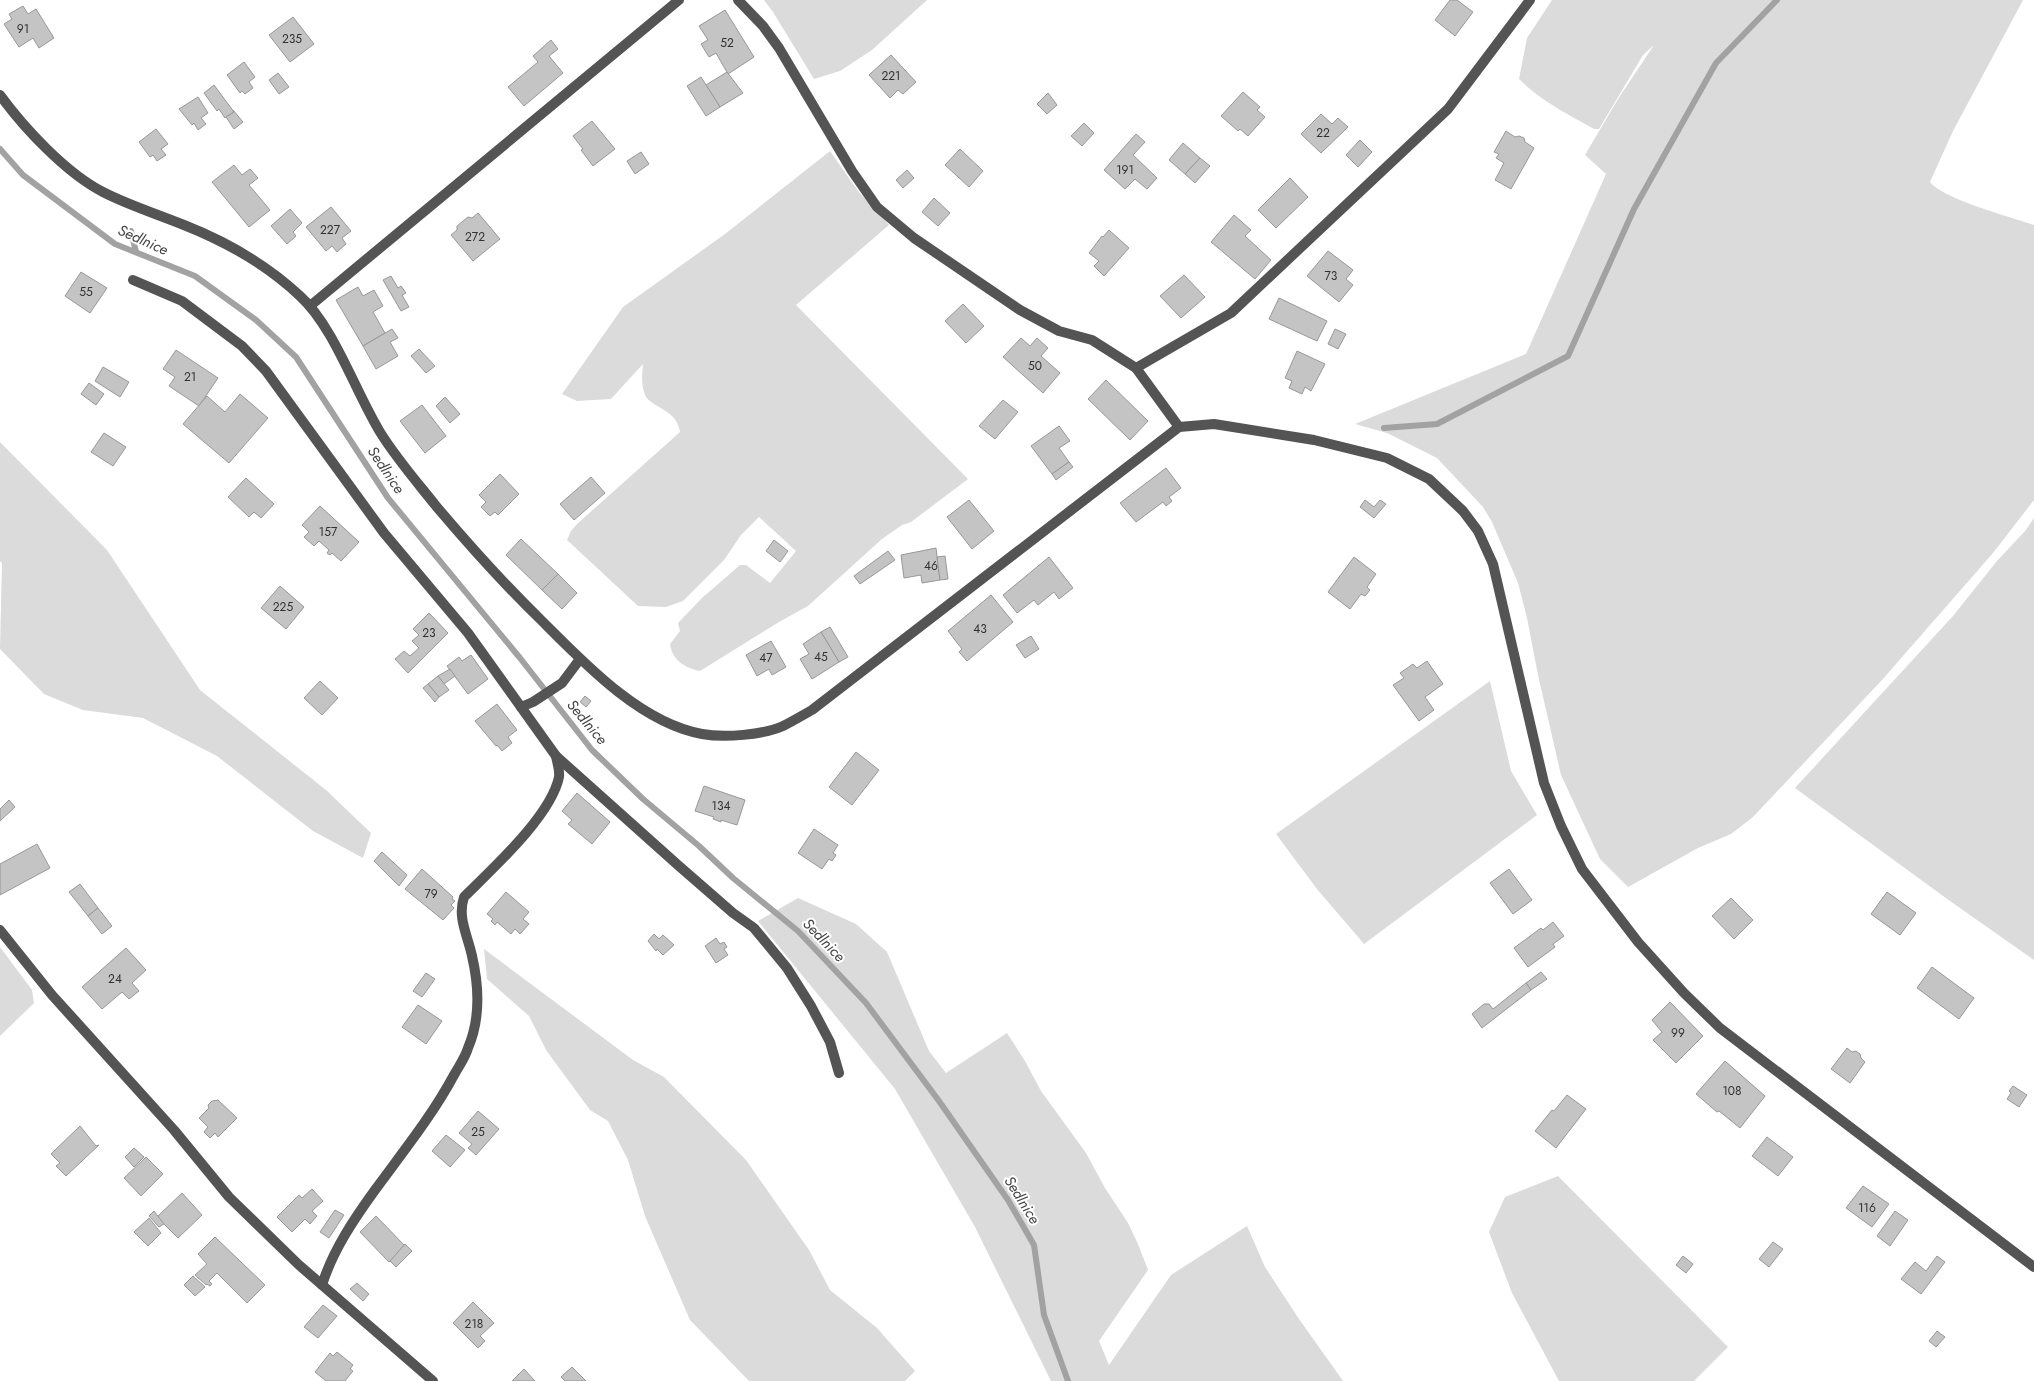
<svg xmlns="http://www.w3.org/2000/svg" width="2034" height="1381" font-family="Jost,sans-serif">
  <rect width="100%" height="100%" fill="#fff"/>
  <g fill="#dbdbdb">
    <polygon points="764,0 927,0 872,50 840,71 814,79 773,12"/>
    <path d="M1552 0H2023L1953 131 1930 182C1943 199 2011 217 2034 225V500L1993 553 1882 680 1753 817 1731 834 1698 848 1628 887 1600 859 1561 775 1538 675 1527 618 1518 583 1492 522 1483 507 1437 458 1387 433 1355 424 1526 354 1606 174 1585 155 1618 99 1654 45 1643 55 1599 129H1594C1567 114 1541 101 1519 79L1527 38Z"/>
    <path d="M830 151 858 191 889 225 796 305 968 479 911 522 902 525 882 539 808 606 779 622 700 671C685 668 672 660 670 644L680 631 678 623 702 598 740 565H746L770 583 796 551 759 517 741 535 724 560 683 601 666 607 638 606 567 540 571 531 577 524 680 432C677 409 651 408 645 395 641 385 642 375 643 364L611 399 577 401 562 394 623 307 725 234Z"/>
    <polygon points="0,442 107,550 200,690 326,790 371,833 363,858 313,831 217,756 143,718 83,710 44,694 0,649 2,563 0,561"/>
    <polygon points="2034,518 2034,960 1950,901 1795,788 1953,616 1997,561 2026,530"/>
    <polygon points="1490,681 1511,771 1537,815 1364,944 1317,889 1276,834"/>
    <polygon points="798,898 856,924 887,952 929,1051 946,1073 1007,1033 1025,1061 1041,1091 1086,1153 1105,1188 1128,1223 1138,1244 1148,1270 1099,1341 1109,1365 1171,1275 1247,1226 1265,1267 1299,1319 1343,1381 1051,1381 975,1227 895,1089 758,921"/>
    <polygon points="0,947 32,990 34,1003 0,1036"/>
    <polygon points="484,949 633,1060 664,1077 746,1160 809,1250 830,1290 877,1328 915,1371 905,1381 749,1381 690,1320 645,1216 628,1160 608,1121 590,1110 546,1050 529,1016 487,979"/>
    <polygon points="1558,1176 1728,1347 1694,1381 1559,1381 1512,1293 1489,1232 1505,1197"/>
  </g>
  <g fill="none" stroke-linecap="round" stroke-linejoin="round">
    <g stroke="#a2a2a2" stroke-width="6">
      <polyline points="0,149 23,175 115,244 195,276 256,320 296,357 388,498 520,658 592,750 643,799 699,846 733,878 798,931 866,1003 939,1101 1008,1200 1034,1245 1044,1315 1068,1381"/>
      <polyline points="131,231 136,252"/>
      <polyline points="1384,428 1437,424 1568,356 1634,209 1716,63 1777,0"/>
    </g>
  </g>
  <g fill="#c4c4c4" stroke="#989898">
    <polygon points="1450,0 1457,0 1473,12 1455,36 1435,20"/>
    <polygon points="23,6 28,14 36,9 54,38 39,48 33,38 19,47 4,24 12,19 9,14"/>
    <polygon points="725,10 754,57 728,74 716,53 709,57 701,44 708,40 699,26"/>
    <polygon points="293,17 314,44 290,62 269,35"/>
    <polygon points="551,40 558,49 549,56 563,73 524,106 508,87 538,62 533,56"/>
    <polygon points="891,55 916,82 903,94 898,90 890,98 869,75"/>
    <polygon points="244,62 255,77 249,82 253,88 245,94 242,91 240,93 227,75"/>
    <polygon points="727,72 743,93 720,107 706,85"/>
    <polygon points="278,73 289,87 279,94 269,80"/>
    <polygon points="701,77 720,107 706,116 687,86"/>
    <polygon points="214,85 234,112 225,118 219,109 217,111 204,93"/>
    <polygon points="1243,92 1260,107 1257,110 1265,117 1248,136 1240,129 1238,131 1221,116"/>
    <polygon points="1048,93 1057,105 1047,114 1037,104"/>
    <polygon points="198,97 208,113 201,118 206,124 198,130 194,123 192,125 179,109"/>
    <polygon points="233,110 243,122 234,129 226,117 234,112"/>
    <polygon points="1321,114 1332,124 1338,118 1348,127 1321,153 1301,134"/>
    <polygon points="592,121 615,149 593,166 581,150 583,149 573,136"/>
    <polygon points="1084,123 1094,133 1082,146 1071,136"/>
    <polygon points="156,129 168,144 161,149 166,155 157,161 153,155 150,157 139,142"/>
    <polygon points="1506,131 1515,137 1519,136 1524,138 1525,142 1534,148 1511,189 1495,180 1504,163 1496,158 1499,154 1494,152"/>
    <polygon points="1136,134 1145,142 1133,155 1157,178 1147,189 1135,179 1125,189 1104,170"/>
    <polygon points="1360,140 1372,152 1358,167 1346,155"/>
    <polygon points="1183,143 1200,158 1185,174 1169,160"/>
    <polygon points="960,149 983,171 969,187 945,165"/>
    <polygon points="641,152 649,164 635,174 627,161"/>
    <polygon points="1200,158 1210,166 1195,183 1185,174"/>
    <polygon points="234,165 242,175 250,169 258,178 249,185 270,210 249,227 212,182"/>
    <polygon points="907,170 914,178 903,188 896,180"/>
    <polygon points="1290,178 1308,197 1276,228 1258,210"/>
    <polygon points="934,198 950,213 938,226 922,212"/>
    <polygon points="331,207 351,231 342,238 346,244 337,252 332,246 326,251 306,227"/>
    <polygon points="290,209 302,223 293,232 296,236 287,244 271,226"/>
    <polygon points="478,213 500,239 473,261 451,235 457,230 457,226 468,217 472,218"/>
    <polygon points="1234,215 1251,230 1245,236 1271,260 1255,279 1211,242"/>
    <polygon points="1109,230 1129,248 1104,276 1094,266 1099,261 1089,253 1102,236 1103,237"/>
    <polygon points="1328,251 1353,270 1346,279 1353,285 1339,302 1307,276"/>
    <polygon points="81,272 107,288 90,313 65,296"/>
    <polygon points="1184,275 1205,297 1181,318 1160,296"/>
    <polygon points="391,276 398,288 401,286 406,293 402,295 409,307 401,311 383,280"/>
    <polygon points="358,287 363,296 374,290 383,306 373,312 385,333 363,346 336,300"/>
    <polygon points="1279,298 1327,321 1317,341 1269,319"/>
    <polygon points="963,304 984,326 966,343 945,321"/>
    <polygon points="392,329 398,338 390,342 398,356 376,369 363,346"/>
    <polygon points="1335,329 1346,334 1338,349 1328,344"/>
    <polygon points="1021,338 1030,346 1037,338 1048,348 1041,356 1060,373 1043,393 1003,357"/>
    <polygon points="419,349 435,366 426,373 411,356"/>
    <polygon points="176,350 218,378 199,406 169,386 175,377 163,369"/>
    <polygon points="1297,351 1325,364 1311,391 1305,387 1302,394 1289,388 1292,381 1285,378"/>
    <polygon points="103,367 129,382 120,397 95,381"/>
    <polygon points="1106,380 1148,421 1130,440 1088,399"/>
    <polygon points="89,383 104,394 96,405 81,394"/>
    <polygon points="240,394 268,418 229,463 183,424 207,396 225,412"/>
    <polygon points="445,397 460,414 450,423 436,406"/>
    <polygon points="1003,400 1018,412 995,439 979,426"/>
    <polygon points="422,405 446,436 425,453 400,421"/>
    <polygon points="1059,426 1070,441 1059,448 1069,462 1052,474 1031,446"/>
    <polygon points="104,433 126,447 113,466 91,452"/>
    <polygon points="1069,462 1073,467 1056,480 1052,474"/>
    <polygon points="1166,468 1181,488 1169,497 1172,501 1166,506 1163,502 1136,522 1120,503"/>
    <polygon points="500,474 519,494 498,515 495,512 490,516 481,507 486,502 479,495"/>
    <polygon points="591,477 605,493 574,520 560,504"/>
    <polygon points="246,478 274,504 261,518 254,512 249,517 228,497"/>
    <polygon points="969,500 994,531 972,549 947,517"/>
    <polygon points="1365,500 1374,507 1380,500 1386,504 1374,518 1360,507"/>
    <polygon points="320,506 359,542 341,561 332,553 330,555 327,553 329,550 319,541 314,546 304,537 309,532 302,525"/>
    <polygon points="521,539 558,574 542,590 506,555"/>
    <polygon points="774,540 788,551 780,562 766,551"/>
    <polygon points="936,548 940,580 922,583 921,575 904,578 901,555"/>
    <polygon points="888,551 895,560 860,584 854,576"/>
    <polygon points="945,556 948,579 940,580 937,557"/>
    <polygon points="1049,557 1073,588 1059,599 1054,592 1038,605 1034,600 1017,613 1003,595"/>
    <polygon points="1354,557 1376,574 1367,587 1370,590 1365,596 1361,594 1350,609 1328,592"/>
    <polygon points="558,574 577,593 562,609 542,590"/>
    <polygon points="280,586 304,607 286,629 261,608"/>
    <polygon points="991,595 1013,622 967,661 959,652 962,649 948,631"/>
    <polygon points="429,613 448,633 408,673 395,659 404,651 410,656 419,648 412,641 419,635 413,629"/>
    <polygon points="830,627 848,657 839,662 821,632"/>
    <polygon points="821,632 839,662 812,679 800,659 809,654 803,644"/>
    <polygon points="1031,636 1039,649 1025,658 1016,645"/>
    <polygon points="771,641 786,667 772,675 769,669 757,676 746,655"/>
    <polygon points="471,655 488,679 468,694 447,666 459,657 462,661"/>
    <polygon points="1427,661 1443,684 1425,697 1434,710 1419,721 1393,685 1404,678 1400,673 1413,664 1417,668"/>
    <polygon points="450,669 455,676 444,684 438,676"/>
    <polygon points="438,676 449,690 439,697 428,684"/>
    <polygon points="320,681 338,698 322,715 304,698"/>
    <polygon points="428,684 439,697 435,702 423,688"/>
    <polygon points="585,696 591,701 586,707 580,702"/>
    <polygon points="497,704 517,730 508,737 512,743 502,751 497,745 496,746 475,721"/>
    <polygon points="856,752 879,770 852,805 829,787"/>
    <polygon points="704,786 745,800 737,825 721,820 721,822 713,819 714,817 695,811"/>
    <polygon points="577,793 610,822 592,844 568,824 572,820 562,811"/>
    <polygon points="9,800 15,807 0,821 0,809"/>
    <polygon points="814,829 838,845 833,853 836,855 832,861 829,859 822,869 798,853"/>
    <polygon points="37,844 50,868 0,895 0,864"/>
    <polygon points="382,852 407,875 399,886 374,861"/>
    <polygon points="422,869 453,897 452,899 455,901 451,905 454,908 443,920 405,889"/>
    <polygon points="1509,869 1532,900 1513,914 1490,883"/>
    <polygon points="80,884 98,908 88,916 69,892"/>
    <polygon points="506,892 529,912 523,919 529,924 520,934 515,929 511,934 497,922 495,925 491,921 493,919 487,914"/>
    <polygon points="1887,892 1916,913 1900,935 1871,914"/>
    <polygon points="1731,898 1753,920 1734,939 1712,916"/>
    <polygon points="98,908 112,926 102,934 88,916"/>
    <polygon points="1553,922 1564,936 1553,944 1555,947 1528,967 1514,948 1541,928 1543,930"/>
    <polygon points="654,934 659,939 663,935 674,945 663,955 657,949 656,951 648,941"/>
    <polygon points="716,938 720,944 724,942 727,947 724,949 728,955 716,963 705,946"/>
    <polygon points="126,948 146,970 132,983 139,991 129,999 122,992 102,1009 82,987"/>
    <polygon points="1932,967 1974,998 1959,1019 1917,988"/>
    <polygon points="1541,972 1547,979 1531,990 1526,983"/>
    <polygon points="426,973 435,979 422,997 413,991"/>
    <polygon points="1526,983 1531,990 1482,1028 1472,1014 1484,1004 1489,1004 1493,1009"/>
    <polygon points="1670,1002 1703,1036 1676,1063 1653,1040 1662,1032 1652,1020"/>
    <polygon points="418,1005 442,1021 426,1044 402,1027"/>
    <polygon points="1847,1048 1852,1052 1856,1051 1860,1054 1861,1058 1865,1062 1850,1083 1831,1069"/>
    <polygon points="1725,1061 1765,1096 1740,1128 1719,1111 1717,1112 1696,1094"/>
    <polygon points="2013,1086 2027,1095 2019,1107 2007,1099 2011,1093 2009,1091"/>
    <polygon points="1567,1095 1586,1109 1556,1148 1535,1131 1552,1110 1554,1111"/>
    <polygon points="218,1100 237,1118 218,1137 215,1133 210,1138 204,1132 208,1127 199,1118 209,1108 208,1105 212,1101"/>
    <polygon points="478,1111 499,1129 476,1155 468,1148 472,1144 459,1133"/>
    <polygon points="80,1126 96,1146 99,1145 66,1176 56,1166 60,1163 51,1154"/>
    <polygon points="446,1135 465,1150 450,1167 432,1151"/>
    <polygon points="1767,1137 1793,1157 1778,1176 1752,1156"/>
    <polygon points="134,1148 144,1157 134,1167 125,1157"/>
    <polygon points="146,1157 163,1174 141,1196 124,1178"/>
    <polygon points="1863,1186 1889,1204 1872,1227 1846,1208"/>
    <polygon points="312,1189 323,1201 312,1211 317,1216 310,1224 305,1219 292,1232 277,1217 299,1195 302,1198"/>
    <polygon points="182,1193 202,1215 178,1238 157,1217"/>
    <polygon points="335,1210 344,1215 329,1238 320,1232"/>
    <polygon points="154,1211 164,1224 159,1227 149,1216"/>
    <polygon points="1895,1211 1908,1220 1890,1246 1877,1236"/>
    <polygon points="376,1216 405,1246 389,1262 360,1232"/>
    <polygon points="149,1218 161,1233 148,1246 134,1232"/>
    <polygon points="215,1237 265,1285 247,1303 217,1273 209,1281 212,1284 210,1286 207,1284 206,1285 195,1275 207,1264 198,1254"/>
    <polygon points="1773,1242 1783,1249 1769,1267 1759,1259"/>
    <polygon points="405,1244 412,1251 396,1267 390,1261"/>
    <polygon points="1683,1256 1693,1264 1686,1273 1676,1265"/>
    <polygon points="1937,1256 1945,1262 1921,1294 1901,1279 1915,1262 1926,1271"/>
    <polygon points="193,1276 205,1287 195,1296 184,1285"/>
    <polygon points="357,1283 369,1294 363,1301 350,1289"/>
    <polygon points="473,1302 494,1323 480,1336 485,1341 478,1348 453,1323"/>
    <polygon points="323,1305 337,1316 318,1338 304,1327"/>
    <polygon points="1937,1331 1945,1337 1936,1347 1929,1341"/>
    <polygon points="337,1352 353,1365 350,1369 353,1371 345,1381 326,1381 315,1372 330,1353 333,1356"/>
    <polygon points="572,1367 586,1381 565,1381 561,1377"/>
    <polygon points="524,1369 535,1381 512,1381"/>
  </g>
  <g fill="none" stroke-linecap="round" stroke-linejoin="round">
    <g stroke="#545454" stroke-width="10">
      <polyline points="738,0 763,26 779,48 852,171 877,207 914,238 1020,310 1059,331 1092,340 1136,368 1179,427"/>
      <path d="M0 95C24 128 66 173 103 192 128 205 157 214 184 225 227 242 266 264 300 296 334 327 355 391 380 432 396 458 417 482 436 506 469 545 503 583 540 619 583 662 640 723 702 734 724 738 763 735 783 726 793 721 803 715 812 710L1179 427 1214 424 1314 440 1387 458 1429 479 1463 511 1478 531 1493 564 1544 783 1561 826 1582 869 1638 942 1684 993 1720 1028 2034 1267"/>
      <path d="M133 280 182 301 242 346 266 371 384 533 468 633 556 756C557 762 560 771 559 777 551 816 492 869 464 897 457 918 468 936 472 956 479 986 480 1020 468 1048 465 1058 459 1066 454 1075 432 1116 402 1153 375 1190 354 1219 333 1250 322 1285"/>
      <polyline points="310,306 679,0"/>
      <polyline points="1136,368 1231,313 1448,109 1530,0"/>
      <polyline points="521,707 533,702 562,683 580,659"/>
      <polyline points="556,756 679,866 733,913 754,928 787,968 811,1006 830,1042 839,1073"/>
      <polyline points="0,930 52,995 174,1130 229,1197 299,1265 433,1381"/>
    </g>
  </g>
  <g text-anchor="middle" dominant-baseline="central" stroke-width="4" stroke-linejoin="round" paint-order="stroke">
    <g font-size="12" fill="#313131">
      <text x="23" y="29">91</text>
      <text x="292" y="39">235</text>
      <text x="727" y="43">52</text>
      <text x="891" y="76">221</text>
      <text x="1323" y="133">22</text>
      <text x="1125" y="170">191</text>
      <text x="330" y="230">227</text>
      <text x="475" y="237">272</text>
      <text x="1331" y="276">73</text>
      <text x="86" y="292">55</text>
      <text x="1035" y="366">50</text>
      <text x="190" y="377">21</text>
      <text x="328" y="532">157</text>
      <text x="931" y="566">46</text>
      <text x="283" y="607">225</text>
      <text x="980" y="629">43</text>
      <text x="429" y="633">23</text>
      <text x="821" y="657">45</text>
      <text x="766" y="658">47</text>
      <text x="721" y="806">134</text>
      <text x="431" y="894">79</text>
      <text x="115" y="979">24</text>
      <text x="1678" y="1033">99</text>
      <text x="1732" y="1091">108</text>
      <text x="478" y="1132">25</text>
      <text x="1867" y="1208">116</text>
      <text x="474" y="1324">218</text>
    </g>
    <g font-size="15" font-style="italic" fill="#434343" stroke="#fff">
      <text transform="translate(143 240) rotate(24)">Sedlnice</text>
      <text transform="translate(386 470) rotate(56)">Sedlnice</text>
      <text transform="translate(587 722) rotate(50)">Sedlnice</text>
      <text transform="translate(824 940) rotate(46)">Sedlnice</text>
      <text transform="translate(1022 1200) rotate(58)">Sedlnice</text>
    </g>
  </g>
</svg>
